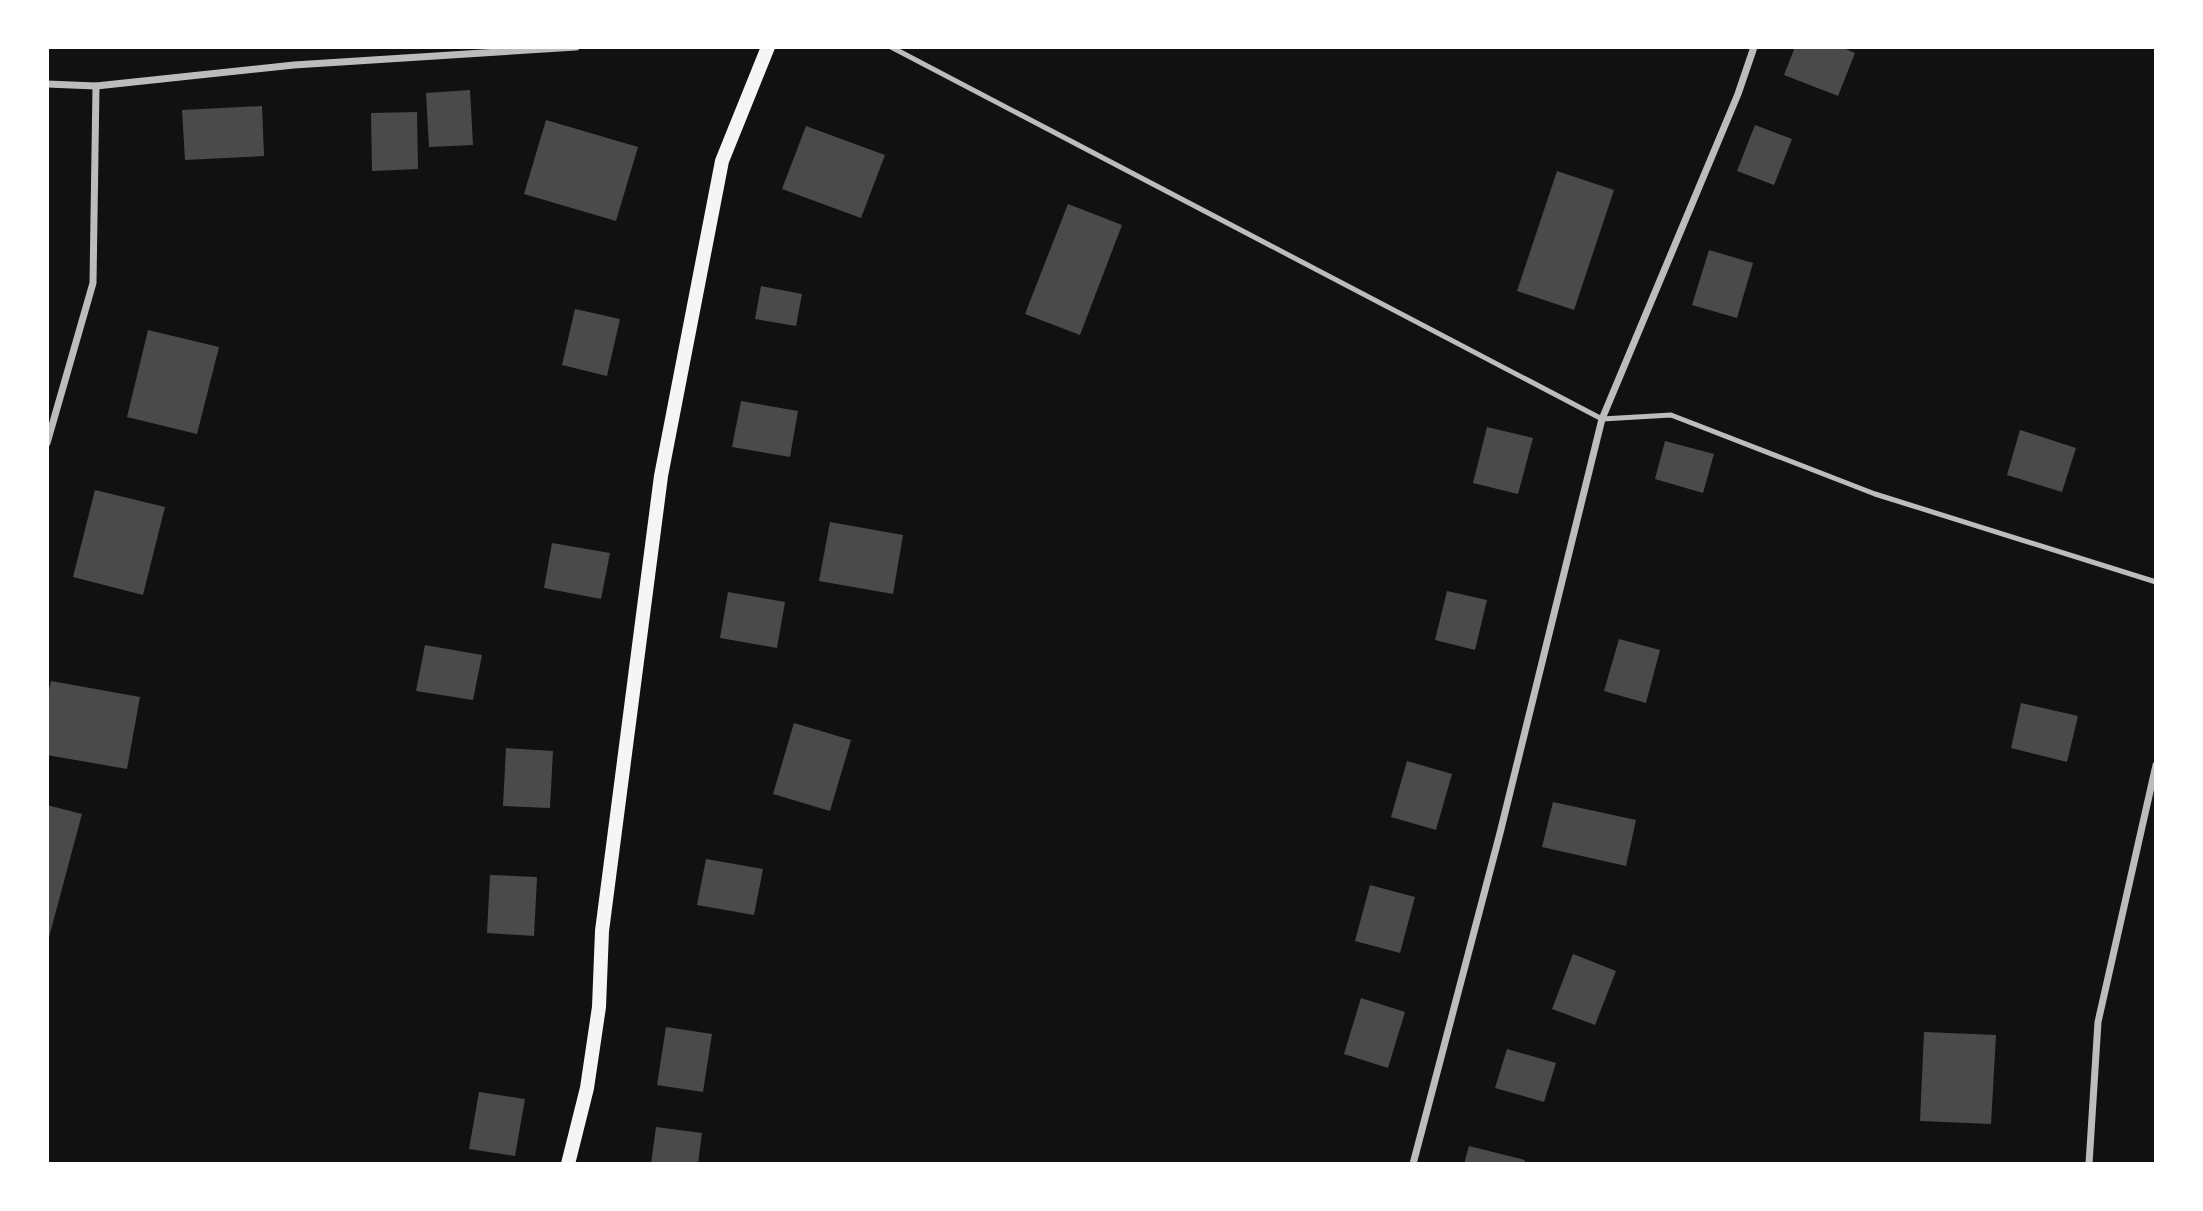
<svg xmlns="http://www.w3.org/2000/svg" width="2203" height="1211" font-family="'IBM Plex Serif',serif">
  <rect width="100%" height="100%" fill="#111"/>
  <g fill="#4a4a4a">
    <polygon points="1795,47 1841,47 1855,53 1838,96 1784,75"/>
    <polygon points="470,90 473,145 429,147 426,93"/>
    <polygon points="262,106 264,156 185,160 182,110"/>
    <polygon points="417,112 418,169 372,171 371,113"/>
    <polygon points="546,120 638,147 616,221 524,194"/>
    <polygon points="1755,125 1792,139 1774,185 1737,171"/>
    <polygon points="806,126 885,155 861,218 782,189"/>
    <polygon points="1557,171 1614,190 1574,310 1517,291"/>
    <polygon points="1068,204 1122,225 1080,335 1025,314"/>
    <polygon points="1709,250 1753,263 1737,318 1692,305"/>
    <polygon points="761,286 802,294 796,326 755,319"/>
    <polygon points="575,309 620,319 607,376 562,365"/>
    <polygon points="148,330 219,347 197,434 127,417"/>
    <polygon points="741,401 798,411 790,457 732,447"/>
    <polygon points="1487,427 1533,438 1518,494 1473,483"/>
    <polygon points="2020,430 2076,448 2062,492 2007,475"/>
    <polygon points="1665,441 1714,454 1703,493 1655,479"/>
    <polygon points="95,490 165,507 143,595 73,577"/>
    <polygon points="830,522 903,535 893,594 819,581"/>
    <polygon points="552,543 610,553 601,599 544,588"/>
    <polygon points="1447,591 1487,600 1475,650 1435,640"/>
    <polygon points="728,592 785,602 777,648 720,638"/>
    <polygon points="1619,639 1660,650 1646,703 1604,691"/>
    <polygon points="425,645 482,655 473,700 416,691"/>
    <polygon points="51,681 140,697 127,769 47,755 47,699"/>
    <polygon points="2021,703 2078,716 2067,762 2011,748"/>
    <polygon points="794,723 851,740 830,811 773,794"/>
    <polygon points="506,748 553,751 550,808 503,806"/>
    <polygon points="1407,761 1452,774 1436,830 1391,817"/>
    <polygon points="1553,802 1636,820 1626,866 1542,847"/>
    <polygon points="47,805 82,814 48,941 47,941"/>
    <polygon points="706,859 763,869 754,915 697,905"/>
    <polygon points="490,875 537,877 534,936 487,933"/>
    <polygon points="1370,885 1415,897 1400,953 1355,941"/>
    <polygon points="1573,954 1616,971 1595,1025 1552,1009"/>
    <polygon points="1361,998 1405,1012 1388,1068 1344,1054"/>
    <polygon points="666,1027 712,1034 703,1092 657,1085"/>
    <polygon points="1924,1032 1996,1035 1991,1124 1920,1121"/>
    <polygon points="1507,1049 1556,1063 1544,1102 1495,1088"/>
    <polygon points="479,1092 525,1099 515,1156 469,1149"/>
    <polygon points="656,1127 702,1133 698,1164 651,1164"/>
    <polygon points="1469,1146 1525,1160 1524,1164 1464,1164"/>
  </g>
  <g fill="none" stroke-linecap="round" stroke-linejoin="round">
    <polyline stroke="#bcbcbc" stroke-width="5" points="891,47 1602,419 1671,415 1875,494 2156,582"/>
    <g stroke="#bcbcbc" stroke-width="7">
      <polyline points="47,84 96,86 294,65 576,47"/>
      <polyline points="47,443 93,283 96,86"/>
      <polyline points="1413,1164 1500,833 1602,419 1738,94 1754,47"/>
      <polyline points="2089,1164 2098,1022 2156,765"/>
    </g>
    <polyline stroke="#f5f5f5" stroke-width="14" points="568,1164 587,1088 599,1007 602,931 661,476 722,161 768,47"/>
  </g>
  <rect width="2203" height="1211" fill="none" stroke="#ffffff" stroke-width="98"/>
</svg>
